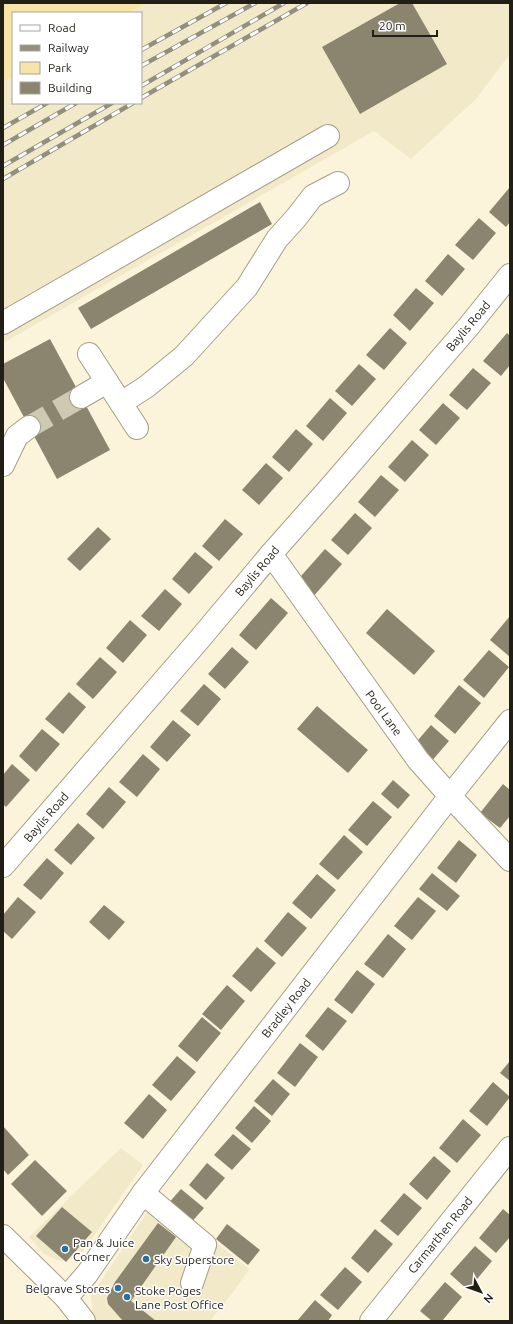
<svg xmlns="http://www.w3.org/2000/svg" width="513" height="1324" font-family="Ubuntu,sans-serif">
  <rect width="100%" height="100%" fill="#fbf4db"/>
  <g fill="#f2e9c9">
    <polygon points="147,3 510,3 510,54 476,99 411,159 374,131 3,343 3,82 13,76 13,103 141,103 141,13 129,13"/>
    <polygon points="121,1148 143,1165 82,1253 72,1259 60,1261 44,1254 29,1237"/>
    <polygon points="158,1196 249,1269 237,1287 210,1321 98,1321 93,1316 91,1296"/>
  </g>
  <polygon fill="#f7e5a8" points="3,3 147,3 129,13 13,13 13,76 3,82"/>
  <g fill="#8b846e">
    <polygon points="400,3 412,3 447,64 360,114 322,47"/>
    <polygon points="510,187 510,222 506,227 489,212"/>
    <polygon points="260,202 272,224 91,329 78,308"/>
    <polygon points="479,218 496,233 473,260 455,245"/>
    <polygon points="448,254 465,269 442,296 425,281"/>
    <polygon points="416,288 434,303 410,331 393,315"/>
    <polygon points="390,328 407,343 384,370 366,355"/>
    <polygon points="507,333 510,336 510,365 501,376 483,361"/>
    <polygon points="50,339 110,450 57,479 3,378 3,364"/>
    <polygon points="359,364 376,379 352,406 335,391"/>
    <polygon points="473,368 491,383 467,410 449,395"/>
    <polygon points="330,398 347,413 323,441 306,426"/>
    <polygon points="443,403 460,418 436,445 419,430"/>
    <polygon points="296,429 313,444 289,472 272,457"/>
    <polygon points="412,440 429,455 405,482 388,467"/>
    <polygon points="266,463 283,478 259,505 242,490"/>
    <polygon points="381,475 399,490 375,517 358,502"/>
    <polygon points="355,513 372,528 348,555 331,540"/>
    <polygon points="225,519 243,534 219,561 202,546"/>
    <polygon points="98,527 111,539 80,571 67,559"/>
    <polygon points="325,549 342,564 311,599 294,584"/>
    <polygon points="195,552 213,567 189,594 172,579"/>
    <polygon points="165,589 182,604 159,631 141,616"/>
    <polygon points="271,598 288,613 256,650 239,635"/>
    <polygon points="387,609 435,651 414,675 366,633"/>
    <polygon points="510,616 510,657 490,640"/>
    <polygon points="130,620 147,635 123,663 106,648"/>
    <polygon points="232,647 249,662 225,689 208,674"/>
    <polygon points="489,650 509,667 484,698 463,680"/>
    <polygon points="100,657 117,672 93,699 76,684"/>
    <polygon points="204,684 221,699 198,726 180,711"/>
    <polygon points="459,685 481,703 455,734 434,716"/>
    <polygon points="69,692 86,707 63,734 45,719"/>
    <polygon points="317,706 368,750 348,773 297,729"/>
    <polygon points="173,720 191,735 167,762 150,747"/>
    <polygon points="431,725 449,741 430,763 412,747"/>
    <polygon points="42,729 60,744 36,772 19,756"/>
    <polygon points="143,754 160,769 137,797 119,782"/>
    <polygon points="12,764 30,780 6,807 3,804 3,775"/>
    <polygon points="393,780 410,795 398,809 381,794"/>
    <polygon points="503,784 510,790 510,816 500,828 480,813"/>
    <polygon points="109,787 126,802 103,829 86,814"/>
    <polygon points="373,801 392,817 367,846 348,830"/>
    <polygon points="78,823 95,838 71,865 54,850"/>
    <polygon points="344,835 363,852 338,880 319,864"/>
    <polygon points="459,840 477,855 456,883 437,868"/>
    <polygon points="47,858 64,873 41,900 23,885"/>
    <polygon points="432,873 460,896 447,911 419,889"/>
    <polygon points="317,874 336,890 311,919 292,903"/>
    <polygon points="18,897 36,912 12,939 3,931 3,915"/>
    <polygon points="418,897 436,911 412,940 394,926"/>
    <polygon points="104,905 125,922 109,940 89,922"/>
    <polygon points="288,912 307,928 282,957 264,941"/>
    <polygon points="388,934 406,949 383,978 364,964"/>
    <polygon points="257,947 276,963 251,992 232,976"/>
    <polygon points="357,970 375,984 352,1014 334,1000"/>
    <polygon points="227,985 245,1001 221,1030 202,1014"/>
    <polygon points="328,1007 347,1021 323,1051 305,1036"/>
    <polygon points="202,1017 221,1033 197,1062 178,1046"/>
    <polygon points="300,1043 318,1057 295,1087 277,1073"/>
    <polygon points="177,1056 196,1072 171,1101 152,1085"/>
    <polygon points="510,1061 510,1081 500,1073"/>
    <polygon points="273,1079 290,1094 272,1116 254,1101"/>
    <polygon points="493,1082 510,1097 487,1126 469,1111"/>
    <polygon points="149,1094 167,1110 143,1139 124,1123"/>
    <polygon points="254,1106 271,1121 252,1143 235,1128"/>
    <polygon points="463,1119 481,1135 457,1163 439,1148"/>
    <polygon points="3,1126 29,1155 8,1175 3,1169"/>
    <polygon points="233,1134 251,1149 232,1170 214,1155"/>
    <polygon points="434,1156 451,1171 427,1200 409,1184"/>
    <polygon points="35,1160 67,1191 42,1216 11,1184"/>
    <polygon points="207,1163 225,1178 206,1200 189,1185"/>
    <polygon points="181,1189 204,1208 189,1225 166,1206"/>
    <polygon points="404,1193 422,1208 398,1236 380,1221"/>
    <polygon points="62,1207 92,1232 66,1262 36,1236"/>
    <polygon points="503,1209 510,1215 510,1237 496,1253 479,1238"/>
    <polygon points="158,1223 176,1237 131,1301 156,1321 123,1321 108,1304 107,1298 115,1282"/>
    <polygon points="227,1224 260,1250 248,1265 216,1239"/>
    <polygon points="375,1229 393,1244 368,1273 351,1258"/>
    <polygon points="475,1246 492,1261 468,1290 450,1274"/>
    <polygon points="345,1267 362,1282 338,1310 320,1295"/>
    <polygon points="445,1282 462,1297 442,1321 432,1321 420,1311"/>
    <polygon points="315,1300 332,1315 328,1321 297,1321"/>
  </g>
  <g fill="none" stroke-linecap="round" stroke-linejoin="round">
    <polyline stroke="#cfc9b4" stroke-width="22" stroke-dasharray="22 11" stroke-linecap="butt" points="29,427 81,397"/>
    <defs>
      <g id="minor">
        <polyline points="3,323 328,136"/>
        <polyline points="89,354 137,428"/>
        <polyline points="81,397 107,382"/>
        <polyline points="121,403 146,387 184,356 247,287 277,239 296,218 313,196 338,183"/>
        <polyline points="3,465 17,436 29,427"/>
        <polyline points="271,554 418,760 450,796 510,860"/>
        <polyline points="3,866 198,641 271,554 333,484 469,326 510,275"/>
        <polyline points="143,1193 205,1245 192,1283"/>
        <polyline points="3,1236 66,1298 84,1321"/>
        <polyline points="66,1298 87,1274 143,1193 450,796 510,721"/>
        <polyline points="371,1321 510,1148"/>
      </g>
    </defs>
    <use href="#minor" stroke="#a59f88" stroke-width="24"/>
    <use href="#minor" stroke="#fff" stroke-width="22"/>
    <defs>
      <g id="rail">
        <polyline points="141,50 226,3"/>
        <polyline points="141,66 255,3"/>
        <polyline points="141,86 284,3"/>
        <polyline points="141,98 307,3"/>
        <polyline points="3,128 47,103"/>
        <polyline points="3,145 76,103"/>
        <polyline points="3,166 112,103"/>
        <polyline points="3,179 133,103"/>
      </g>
    </defs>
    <use href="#rail" stroke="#938e7d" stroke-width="4.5"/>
    <use href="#rail" stroke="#fff" stroke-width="3" stroke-dasharray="9" stroke-linecap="butt"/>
  </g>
  <g fill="#2770a4" stroke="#fff" stroke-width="1.5">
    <circle cx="65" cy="1249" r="4"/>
    <circle cx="146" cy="1259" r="4"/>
    <circle cx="118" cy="1288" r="4"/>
    <circle cx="127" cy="1297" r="4"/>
  </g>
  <g text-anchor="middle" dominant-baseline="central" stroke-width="3" stroke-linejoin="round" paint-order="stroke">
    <g font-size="12" fill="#211e16" stroke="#fff">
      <text transform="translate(468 326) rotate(-50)">Baylis Road</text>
      <text transform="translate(257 571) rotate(-50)">Baylis Road</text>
      <text transform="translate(384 713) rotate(54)">Pool Lane</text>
      <text transform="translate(46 817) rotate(-49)">Baylis Road</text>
      <text transform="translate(286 1008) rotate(-52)">Bradley Road</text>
      <text transform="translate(440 1235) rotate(-51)">Carmarthen Road</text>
    </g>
    <g font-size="12" fill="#211e16" stroke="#fff" text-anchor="start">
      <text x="73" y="1242">Pan &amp; Juice<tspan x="73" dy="14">Corner</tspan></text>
      <text x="154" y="1259">Sky Superstore</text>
      <text x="110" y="1288" text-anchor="end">Belgrave Stores</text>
      <text x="135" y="1290">Stoke Poges<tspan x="135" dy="14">Lane Post Office</tspan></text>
    </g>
  </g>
  <rect width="513" height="1324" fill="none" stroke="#211e16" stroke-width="8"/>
  <rect x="12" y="12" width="130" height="92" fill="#ffffff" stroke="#a6a5a2"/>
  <rect x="20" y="25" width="20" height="6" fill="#ffffff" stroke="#a6a5a2"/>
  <text x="48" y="32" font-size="12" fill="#211e16">Road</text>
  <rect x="20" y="45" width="20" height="6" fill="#938e7d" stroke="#a6a5a2"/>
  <text x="48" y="52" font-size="12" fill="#211e16">Railway</text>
  <rect x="20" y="62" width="20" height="12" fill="#f7e5a8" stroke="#a6a5a2"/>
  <text x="48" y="72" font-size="12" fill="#211e16">Park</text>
  <rect x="20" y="82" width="20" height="12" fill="#8b846e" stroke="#a6a5a2"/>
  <text x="48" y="92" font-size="12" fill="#211e16">Building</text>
  <g transform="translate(481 1292) rotate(131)" stroke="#ffffff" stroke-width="3" paint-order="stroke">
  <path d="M0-3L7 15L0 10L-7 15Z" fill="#211e16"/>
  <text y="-6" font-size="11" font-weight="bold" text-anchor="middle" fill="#211e16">N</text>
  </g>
  <path d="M373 30v6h64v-6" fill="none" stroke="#211e16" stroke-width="2"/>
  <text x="379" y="30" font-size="12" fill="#211e16" stroke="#ffffff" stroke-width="3" paint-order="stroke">20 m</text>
</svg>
